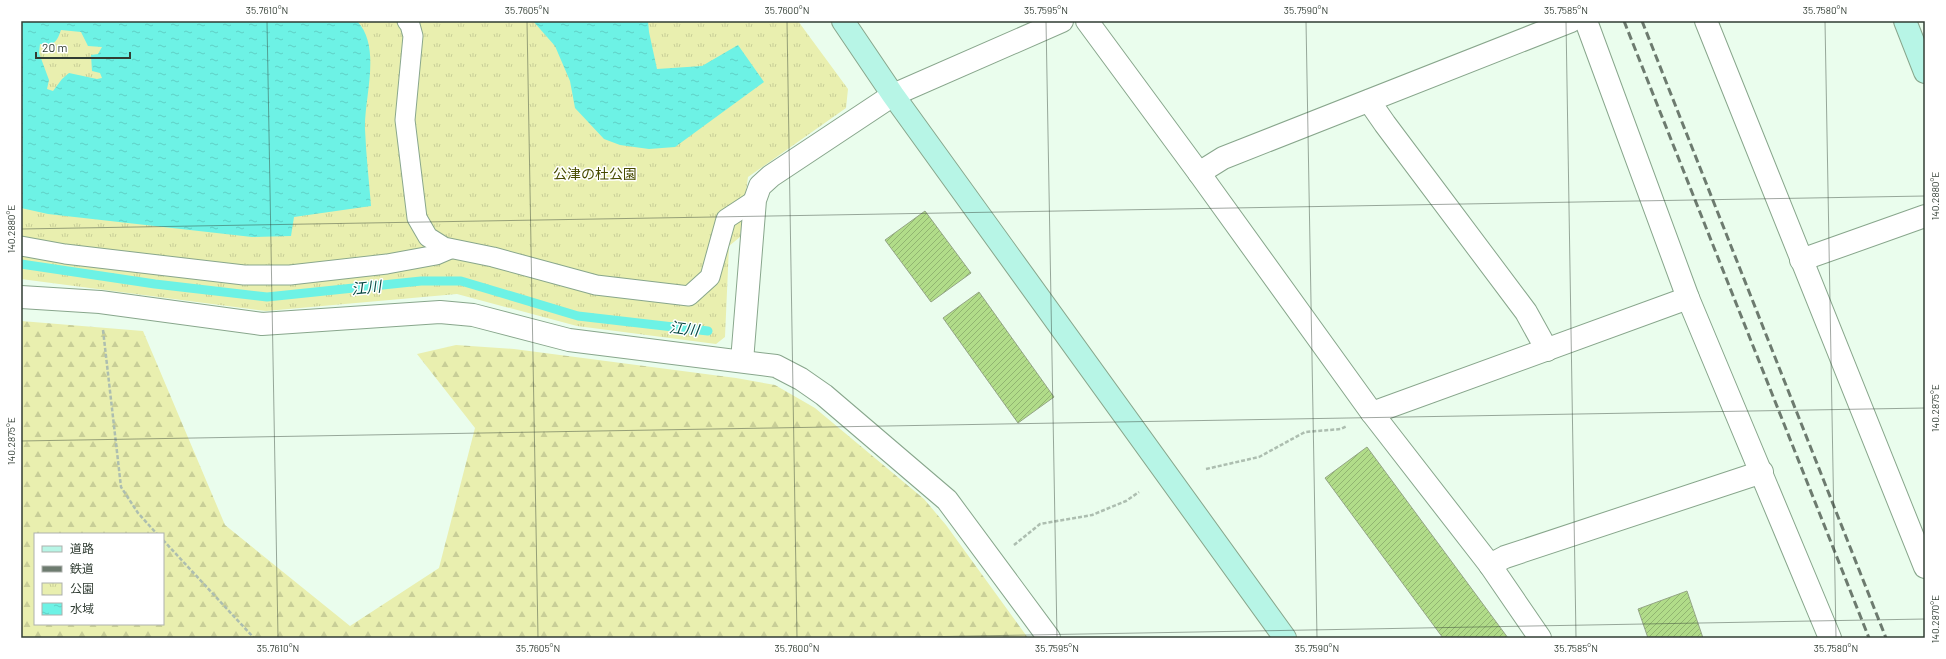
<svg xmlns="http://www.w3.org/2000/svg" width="1946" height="659" font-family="Barlow,'Noto Sans JP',sans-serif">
  <defs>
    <pattern id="forest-firs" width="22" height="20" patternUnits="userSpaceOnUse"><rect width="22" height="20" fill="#e9efaf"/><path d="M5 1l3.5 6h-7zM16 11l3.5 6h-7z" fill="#c8ce97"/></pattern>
    <pattern id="park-tufts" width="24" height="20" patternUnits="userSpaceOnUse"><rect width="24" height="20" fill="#e9efaf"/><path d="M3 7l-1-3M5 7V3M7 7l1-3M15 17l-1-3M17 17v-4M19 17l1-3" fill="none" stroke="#c8ce97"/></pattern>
    <pattern id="water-ripples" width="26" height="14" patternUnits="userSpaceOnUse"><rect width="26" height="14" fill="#6df2e5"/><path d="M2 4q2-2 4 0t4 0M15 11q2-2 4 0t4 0" fill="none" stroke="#5fd0c5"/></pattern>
    <pattern id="building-hatch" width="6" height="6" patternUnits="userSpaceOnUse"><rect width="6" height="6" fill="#b1dc89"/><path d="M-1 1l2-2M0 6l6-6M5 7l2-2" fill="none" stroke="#91b471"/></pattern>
  </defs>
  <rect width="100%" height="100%" fill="#eafded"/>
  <path fill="url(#forest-firs)" fill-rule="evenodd" d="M21 321 143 331 225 525 350 626 439 568 475 428 417 354 456 345 514 349 736 378 775 385 815 408 924 499 946 525 1028 638H21ZM35 534H163V624H35Z"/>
  <polygon fill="url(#park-tufts)" points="21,21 798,21 848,89 846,108 748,177 740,237 729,246 725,337 716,344 577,326 457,294 266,311 21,279"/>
  <g fill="url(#water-ripples)" fill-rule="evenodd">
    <path d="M21 21H357C382 47 364 97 365 129 366 155 369 181 371 206L294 217 291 236 252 237 48 214 21 208ZM61 30 81 32 88 46 102 47 98 54 91 55 92 71 100 73 102 78 97 79 69 73 62 79 53 91 47 89 49 80 39 53 40 44C54 45 56 44 61 30Z"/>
    <polygon points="533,21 648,21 649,32 657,69 702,66 738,45 764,82 675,147 649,149 620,145 604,139 575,108 570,81 555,46"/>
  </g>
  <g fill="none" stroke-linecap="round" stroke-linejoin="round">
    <polyline stroke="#6df2e5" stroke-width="9" points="21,264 155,284 267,297 421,281 461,281 578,316 708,331"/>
  </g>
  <g fill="url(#building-hatch)" stroke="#94a585">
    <polygon points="925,211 971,273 931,302 885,240"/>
    <polygon points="979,292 1054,397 1018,423 943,318"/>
    <polygon points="1367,447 1508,638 1443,638 1325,478"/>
    <polygon points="1687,591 1703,638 1648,638 1638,609"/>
  </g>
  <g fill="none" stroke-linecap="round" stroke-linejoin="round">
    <defs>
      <g id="lane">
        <polyline points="407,21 410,25 413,36 405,120 417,218 428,237 444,247 493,257 596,285 689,296 710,277 726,219 755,200"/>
        <polyline points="21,246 65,254 244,275 290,275 387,264 436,255 450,249"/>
      </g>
      <g id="street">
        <polyline points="1087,21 1199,173 1372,413 1490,565 1540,638"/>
        <polyline points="1586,21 1688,298 1830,638"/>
        <polyline points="1706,21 1925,567"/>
        <polyline points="1369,101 1385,124 1526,312 1547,350"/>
        <polyline points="1199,173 1223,158 1571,21"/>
        <polyline points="1801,260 1925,216"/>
        <polyline points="21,297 100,302 262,324 440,312 473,315 569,340 776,366 801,379 824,395 947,500 1049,638"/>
        <polyline points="742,361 755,200 760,186 771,176 893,95 1062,21"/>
        <polyline points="1372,413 1688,298"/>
        <polyline points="1490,565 1505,557 1762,472"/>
      </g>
      <g id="secondary">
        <polyline points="843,21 893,95 1285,638"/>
        <polyline points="1905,21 1925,72"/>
      </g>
    </defs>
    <use href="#lane" stroke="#88a68c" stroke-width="21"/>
    <use href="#street" stroke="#88a68c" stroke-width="24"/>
    <use href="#secondary" stroke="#88a68c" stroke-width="24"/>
    <g stroke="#adbeb0" stroke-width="2.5" stroke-dasharray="4 2" stroke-linecap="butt">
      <polyline points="103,330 121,487 138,513 157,534"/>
      <polyline points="1206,469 1259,457 1305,432 1341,429 1347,426"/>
      <polyline points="163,540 254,638"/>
      <polyline points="1014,545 1040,524 1092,515 1126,501 1139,492"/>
    </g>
    <use href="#lane" stroke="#fff" stroke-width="19"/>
    <use href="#street" stroke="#fff" stroke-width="22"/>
    <use href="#secondary" stroke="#b7f5e6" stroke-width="22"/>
    <g stroke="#6d7b6f" stroke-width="3" stroke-dasharray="8 4" stroke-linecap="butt">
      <polyline points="1624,21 1869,638"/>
      <polyline points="1642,21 1886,638"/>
    </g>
  </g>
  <path fill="none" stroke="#313d33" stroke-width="1" stroke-opacity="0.45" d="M267 21 278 638M527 21 538 638M787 21 797 638M1046 21 1057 638M1306 21 1317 638M1566 21 1576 638M1825 21 1836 638M21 229 1925 196M21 441 1925 408M860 638 1925 619"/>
  <g text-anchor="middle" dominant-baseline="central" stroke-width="3" stroke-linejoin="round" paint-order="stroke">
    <g font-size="14" fill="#484b00" stroke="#fff">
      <text x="595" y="173">公津の杜公園</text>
    </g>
    <g font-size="15" font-style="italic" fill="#094843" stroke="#fff">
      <text transform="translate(366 287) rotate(-6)">江川</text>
      <text transform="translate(684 328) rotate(7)">江川</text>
    </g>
  </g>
  <rect width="1946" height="659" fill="none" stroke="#ffffff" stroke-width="44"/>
  <rect x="34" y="533" width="130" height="92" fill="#ffffff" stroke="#adb1ad"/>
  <rect x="42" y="546" width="20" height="6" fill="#b7f5e6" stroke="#adb1ad"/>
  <text x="70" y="553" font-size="12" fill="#313d33">道路</text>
  <rect x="42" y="566" width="20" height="6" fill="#6d7b6f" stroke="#adb1ad"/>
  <text x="70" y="573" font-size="12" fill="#313d33">鉄道</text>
  <rect x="42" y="583" width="20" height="12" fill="url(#park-tufts)" stroke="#adb1ad"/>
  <text x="70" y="593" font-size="12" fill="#313d33">公園</text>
  <rect x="42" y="603" width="20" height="12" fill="url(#water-ripples)" stroke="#adb1ad"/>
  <text x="70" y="613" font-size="12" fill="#313d33">水域</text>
  <path d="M36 52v6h94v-6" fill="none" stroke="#313d33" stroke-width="2"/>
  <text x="42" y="52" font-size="12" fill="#313d33" stroke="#ffffff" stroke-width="3" paint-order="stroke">20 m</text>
  <rect x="22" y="22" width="1902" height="615" fill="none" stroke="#313d33" stroke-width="1.5"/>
  <g font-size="10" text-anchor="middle" fill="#313d33">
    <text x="267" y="14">35.7610°N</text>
    <text x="527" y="14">35.7605°N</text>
    <text x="787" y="14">35.7600°N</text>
    <text x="1046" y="14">35.7595°N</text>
    <text x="1306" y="14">35.7590°N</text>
    <text x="1566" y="14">35.7585°N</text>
    <text x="1825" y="14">35.7580°N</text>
    <text transform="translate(1935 196) rotate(-90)" y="4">140.2880°E</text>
    <text transform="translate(11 229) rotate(-90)" y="4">140.2880°E</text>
    <text transform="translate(1935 408) rotate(-90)" y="4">140.2875°E</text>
    <text transform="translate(11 441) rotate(-90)" y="4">140.2875°E</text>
    <text transform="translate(1935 619) rotate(-90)" y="4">140.2870°E</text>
    <text x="278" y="652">35.7610°N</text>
    <text x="538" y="652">35.7605°N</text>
    <text x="797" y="652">35.7600°N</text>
    <text x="1057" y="652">35.7595°N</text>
    <text x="1317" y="652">35.7590°N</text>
    <text x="1576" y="652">35.7585°N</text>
    <text x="1836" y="652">35.7580°N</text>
  </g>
</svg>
